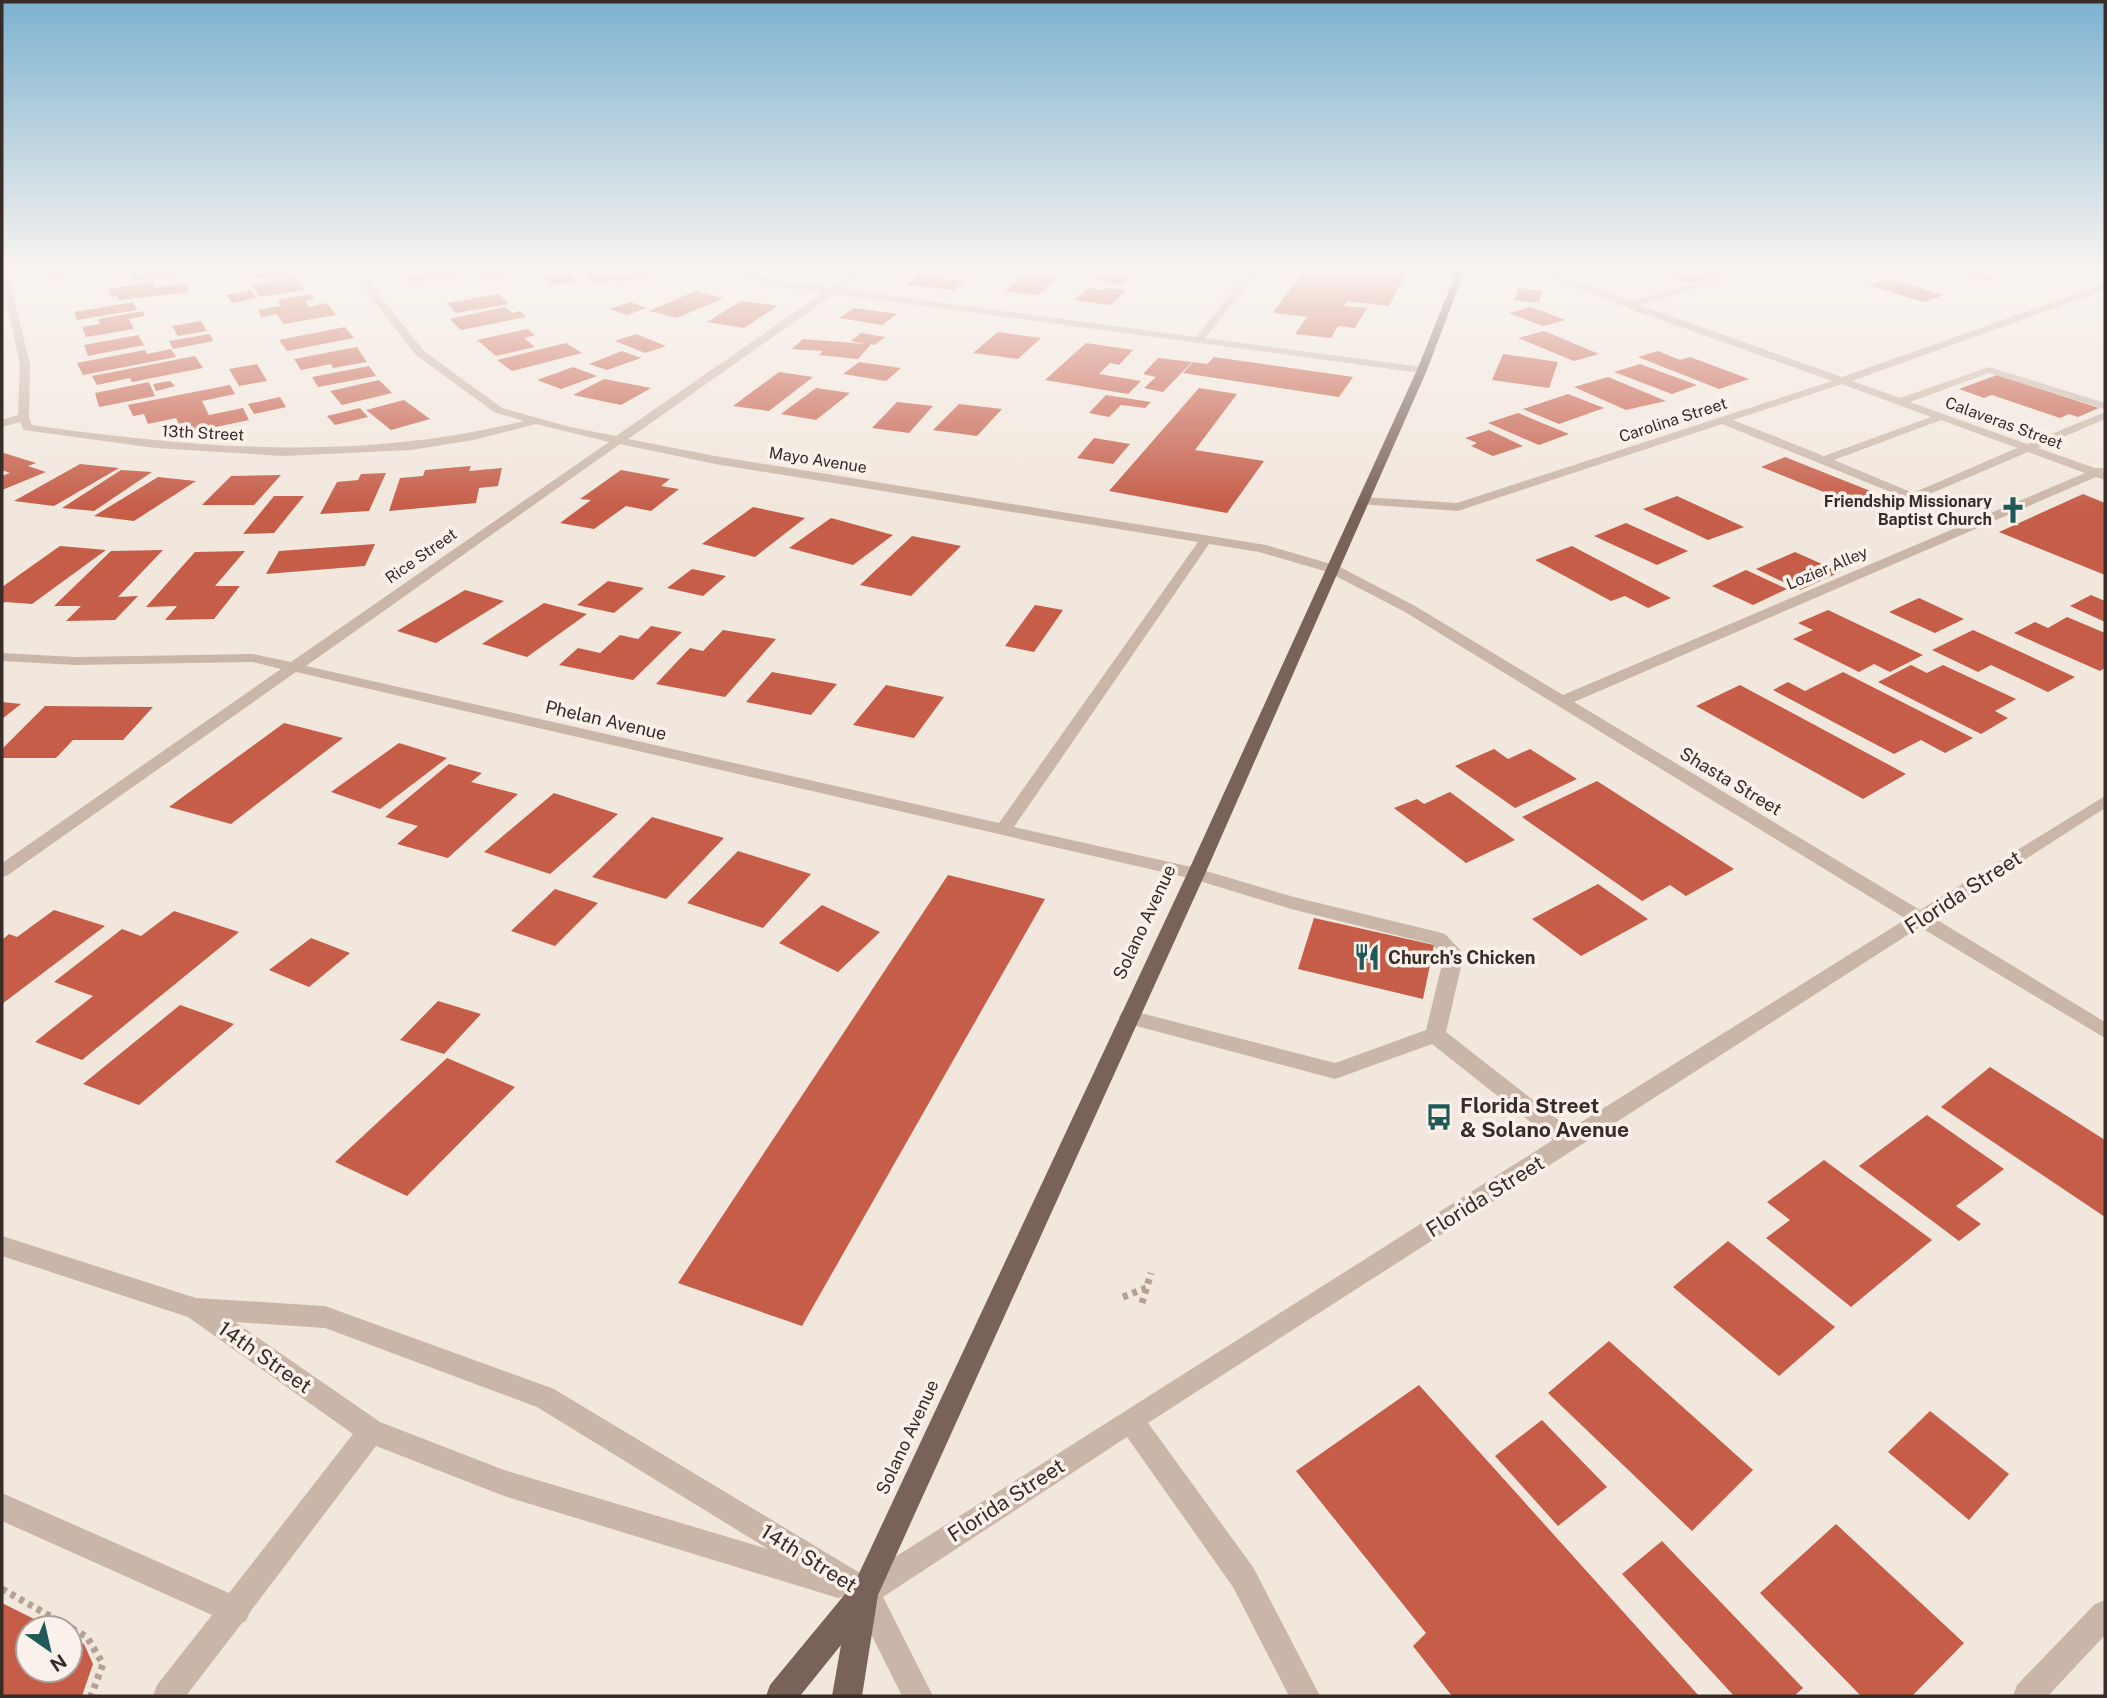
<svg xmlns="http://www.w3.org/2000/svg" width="2107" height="1698" font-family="'Public Sans',sans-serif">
  <rect width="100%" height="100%" fill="#f2e7dd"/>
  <g fill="#c55d49">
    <polygon points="49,270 89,270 89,271 52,277"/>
    <polygon points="130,270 179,270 181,274 135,281"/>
    <polygon points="250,270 292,270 294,273 257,279"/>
    <polygon points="430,270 458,270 461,274 412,282 405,274"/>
    <polygon points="512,270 514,273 484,278 477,271"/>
    <polygon points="615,270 644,270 652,275 620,282 616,279 595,283 585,276"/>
    <polygon points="960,270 997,270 990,275"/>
    <polygon points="1304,270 1408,270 1389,306 1347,301 1344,306 1367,308 1355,328 1338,326 1331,338 1295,334 1307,317 1273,313"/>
    <polygon points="1653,270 1736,270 1736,271 1691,283"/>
    <polygon points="1961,270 2002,270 1988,275 1998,278 1988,281 1955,272"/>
    <polygon points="924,271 947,274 941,278 965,281 954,290 907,285"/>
    <polygon points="1029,271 1057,275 1062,275 1038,295 1005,291"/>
    <polygon points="567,272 576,281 553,285 544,276"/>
    <polygon points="1108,273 1132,278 1119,285 1095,279"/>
    <polygon points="296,277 305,290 260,297 252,284"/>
    <polygon points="1888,279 1944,295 1924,302 1868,285"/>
    <polygon points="151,282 155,288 184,283 190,292 118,300 117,296 112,297 108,289"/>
    <polygon points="1088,288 1103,290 1106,288 1127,290 1110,305 1074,300"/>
    <polygon points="1518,288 1542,291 1539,303 1514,300"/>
    <polygon points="251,290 257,298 232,303 226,295"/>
    <polygon points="696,291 724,298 677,318 648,311"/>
    <polygon points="311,294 314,299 305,301 309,307 327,303 336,315 283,324 277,314 261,317 258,310 281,306 277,300"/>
    <polygon points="499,294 509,304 456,313 447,303"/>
    <polygon points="741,301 778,306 744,328 707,322"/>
    <polygon points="133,302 137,310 77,320 74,312"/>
    <polygon points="630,302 647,308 627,315 610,309"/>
    <polygon points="506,307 512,313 520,311 526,317 461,330 449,319"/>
    <polygon points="1531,307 1565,320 1543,326 1509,313"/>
    <polygon points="854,308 897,314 882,325 839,318"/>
    <polygon points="143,311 145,316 129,319 134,329 86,337 82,327 100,324 98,319"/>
    <polygon points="201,321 207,331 178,336 172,326"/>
    <polygon points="345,327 354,338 287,351 279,340"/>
    <polygon points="527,329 535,335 524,338 535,347 496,356 477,340"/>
    <polygon points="1544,331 1599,354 1574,361 1518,338"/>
    <polygon points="998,332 1041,338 1018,359 973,353"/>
    <polygon points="861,333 885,337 875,345 871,344 858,359 819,355 823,351 792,349 803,339 866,344 851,341"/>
    <polygon points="210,334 213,341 173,349 169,341"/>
    <polygon points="636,334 666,346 645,353 615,341"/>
    <polygon points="138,335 144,345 88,356 84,345"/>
    <polygon points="566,343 582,353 512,371 497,360"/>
    <polygon points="1086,343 1133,350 1119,365 1110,363 1099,374 1141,381 1128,394 1045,380"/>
    <polygon points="357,347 367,362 333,368 331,364 301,370 294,359"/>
    <polygon points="171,349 176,357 83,375 77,363 145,350 147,354"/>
    <polygon points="622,351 641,358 607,370 589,364"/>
    <polygon points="1658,351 1680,360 1690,357 1749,379 1719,389 1638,357"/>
    <polygon points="1503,354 1558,362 1549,388 1492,380"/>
    <polygon points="195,356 203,368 132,382 130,378 97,385 92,376"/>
    <polygon points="1214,357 1353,377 1339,397 1183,373 1193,362 1207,364"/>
    <polygon points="1158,358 1192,362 1163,392 1144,388 1156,377 1143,374"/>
    <polygon points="859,362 901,368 886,381 843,374"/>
    <polygon points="257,364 267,381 239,386 229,369"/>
    <polygon points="1640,364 1697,385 1672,394 1614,372"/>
    <polygon points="369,366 376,376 318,387 312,377"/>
    <polygon points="573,367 597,376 561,389 537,380"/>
    <polygon points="779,372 813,377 769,411 733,406"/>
    <polygon points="1997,375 2099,408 2078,417 2069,414 2060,418 1992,395 1984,398 1959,389"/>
    <polygon points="1608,377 1666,401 1626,410 1574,387"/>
    <polygon points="604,379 651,388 621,405 573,395"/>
    <polygon points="379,380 392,393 342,405 330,391"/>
    <polygon points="170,381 175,386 156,391 153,384"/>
    <polygon points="149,382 155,396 99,407 95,393"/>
    <polygon points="230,385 235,394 202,401 209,415 243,408 249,420 183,434 176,418 148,424 144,414 133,416 128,405"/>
    <polygon points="816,388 850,393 816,420 781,414"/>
    <polygon points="1199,388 1237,394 1195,450 1264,461 1227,513 1109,491"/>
    <polygon points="1568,394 1604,408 1559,424 1523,409"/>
    <polygon points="1106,395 1151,402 1145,408 1121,405 1109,417 1089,413"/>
    <polygon points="280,397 286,407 254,414 248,404"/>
    <polygon points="404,400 430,419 391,430 366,410"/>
    <polygon points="897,402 933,406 909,433 872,428"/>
    <polygon points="959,404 1002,409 977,436 933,430"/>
    <polygon points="360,408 368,417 335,425 327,416"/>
    <polygon points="1518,413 1569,434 1539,445 1488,423"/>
    <polygon points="1489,430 1523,446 1493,456 1471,446 1477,443 1465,438"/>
    <polygon points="1094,438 1130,444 1113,464 1077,458"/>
    <polygon points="4,453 36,463 28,466 46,472 2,490 2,476 10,473 2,470 2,454"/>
    <polygon points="1785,457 1873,492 1849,502 1761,467"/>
    <polygon points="80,464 119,468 54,506 14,501"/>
    <polygon points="471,466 469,471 502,468 498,486 479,488 476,503 389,511 400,478 423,476 425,470"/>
    <polygon points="121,470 152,472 94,511 62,508"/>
    <polygon points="621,470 670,479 661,486 679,489 651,511 626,506 594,529 560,523 591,500 580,499"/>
    <polygon points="386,473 369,511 320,514 337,482 358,480 361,474"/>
    <polygon points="281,475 254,505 202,505 231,476"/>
    <polygon points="158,477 196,481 134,521 94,516"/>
    <polygon points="2083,494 2105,503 2105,575 1999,532"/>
    <polygon points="274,496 304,496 274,533 243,534"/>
    <polygon points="1677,496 1744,527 1708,540 1643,509"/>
    <polygon points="753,507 805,518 755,557 702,544"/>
    <polygon points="831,518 893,535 853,565 789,548"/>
    <polygon points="1626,523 1688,551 1657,565 1594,536"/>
    <polygon points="912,536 961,546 911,596 860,585"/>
    <polygon points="375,544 365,566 266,574 279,551"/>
    <polygon points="60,546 106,550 32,604 5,602 2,604 2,587"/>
    <polygon points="1572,546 1671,598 1648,608 1625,596 1611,601 1535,560"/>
    <polygon points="163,550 118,597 138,596 115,620 66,621 81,606 54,606 111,551"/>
    <polygon points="245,551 215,586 240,586 214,619 165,620 177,606 146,607 195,552"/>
    <polygon points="1795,552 1840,572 1800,590 1756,569"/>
    <polygon points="692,569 726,576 703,596 667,588"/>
    <polygon points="1746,570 1787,589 1753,605 1712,586"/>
    <polygon points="608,581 644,588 614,613 577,605"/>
    <polygon points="465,590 504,601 436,643 397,631"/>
    <polygon points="2091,595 2105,601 2105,622 2070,606"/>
    <polygon points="1919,598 1964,619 1935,633 1889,612"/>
    <polygon points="544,603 587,614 527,657 482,644"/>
    <polygon points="1035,605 1063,610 1034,652 1005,646"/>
    <polygon points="1828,610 1923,655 1890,672 1874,664 1859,672 1793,639 1813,630 1798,623"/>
    <polygon points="2067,617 2105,633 2105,668 2100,671 2014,633 2035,622 2048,628"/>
    <polygon points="651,626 682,632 633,680 559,665 578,648 600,653 620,635 638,639"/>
    <polygon points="723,630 776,639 725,697 656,684 690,648 703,651"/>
    <polygon points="1973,630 2075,677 2048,692 1991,665 1978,672 1932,650"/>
    <polygon points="1911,665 1927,673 1943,665 2016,699 1995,711 2008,718 1981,734 1878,682"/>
    <polygon points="772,672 837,684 811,715 746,702"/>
    <polygon points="1843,672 1973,738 1945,753 1921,740 1894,754 1773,690 1788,682 1805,691"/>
    <polygon points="886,685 944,697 914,738 853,725"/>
    <polygon points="1740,685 1906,774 1863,799 1696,706"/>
    <polygon points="2,702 21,704 2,719"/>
    <polygon points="45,706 153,707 123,740 73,740 56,758 2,758 2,749"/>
    <polygon points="284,723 343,738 231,824 169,807"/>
    <polygon points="399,743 447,758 380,809 331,792"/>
    <polygon points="1494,749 1508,759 1530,749 1577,779 1515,808 1455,766"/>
    <polygon points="449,764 482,773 471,782 518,794 448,858 397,844 418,826 385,817"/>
    <polygon points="1597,781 1734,869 1686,896 1670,885 1642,901 1522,817"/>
    <polygon points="1450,792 1515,840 1466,863 1394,808 1417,799 1424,804"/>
    <polygon points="554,793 618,814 550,874 484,852"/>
    <polygon points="652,817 724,838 666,899 592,877"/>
    <polygon points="738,851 811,874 763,928 687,903"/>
    <polygon points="948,875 1045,899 802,1326 678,1283"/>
    <polygon points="1598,884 1648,919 1581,956 1532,919"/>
    <polygon points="555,889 598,903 555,946 511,931"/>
    <polygon points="822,905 880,932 838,972 779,943"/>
    <polygon points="54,910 105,926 2,1004 2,940 9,934 17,937"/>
    <polygon points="174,911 239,932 82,1060 35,1042 93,996 54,982 122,929 141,936"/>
    <polygon points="1314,918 1434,945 1423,999 1298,969"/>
    <polygon points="311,938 350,953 309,987 269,970"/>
    <polygon points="438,1001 481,1014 444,1054 400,1040"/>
    <polygon points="180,1005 234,1024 139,1105 83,1084"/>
    <polygon points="447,1058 515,1087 407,1196 335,1162"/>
    <polygon points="1990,1067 2105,1140 2105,1217 1941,1107"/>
    <polygon points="1927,1115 2004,1169 1956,1206 1981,1224 1959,1241 1859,1166"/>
    <polygon points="1824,1160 1932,1240 1851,1307 1766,1238 1790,1220 1767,1202"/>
    <polygon points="1728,1241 1835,1327 1779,1376 1673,1287"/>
    <polygon points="1609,1341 1753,1470 1692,1531 1548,1393"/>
    <polygon points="1419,1385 1699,1696 1452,1696 1413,1646 1426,1633 1296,1471"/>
    <polygon points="1930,1411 2009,1474 1969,1520 1888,1452"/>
    <polygon points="1542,1420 1607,1487 1558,1526 1495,1456"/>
    <polygon points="1836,1524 1964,1643 1912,1696 1861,1696 1760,1593"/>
    <polygon points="1662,1541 1803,1688 1794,1696 1734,1696 1622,1574"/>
    <polygon points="2,1603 52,1628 28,1628 28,1670 70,1670 70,1637 84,1644 93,1664 82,1696 2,1696"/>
  </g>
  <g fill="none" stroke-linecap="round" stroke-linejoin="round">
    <g stroke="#b69f93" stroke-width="7" stroke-dasharray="5 5" stroke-linecap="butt">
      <polyline points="1123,1297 1146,1288"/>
      <polyline points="1142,1303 1151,1273"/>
      <polyline points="2,1589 87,1637 103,1664 91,1696"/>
    </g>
    <g fill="#cab6a9" fill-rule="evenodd">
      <path d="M2 270H7L30 364 29 417 32 425C200 449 358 462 524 421L494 412 416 355 350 270H359L424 351 502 408 570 427 616 436 824 292 781 287 719 270H734L781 281 830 288 856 270H866L841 289 1196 337 1250 270H1259L1205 338 1422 367 1427 370 1422 373 834 294 628 439 715 456 1266 545 1338 566 1415 606 1563 695 2085 473 2028 452 1913 501 1722 424 1458 511 1360 504V498L1364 497 1457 503 1832 381 1625 307 1532 270H1544L1631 301 1743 270H1757L1640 305 1842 377 2105 284V290L1852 381 1900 398 1989 367 2105 403V409L1989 373 1910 402 2027 444 2105 412V419L2038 448 2095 468H2103L2105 480 2096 477 1574 702 1920 910 2105 796V808L1934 918 2105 1022V1038L1920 927 1148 1423 1253 1567 1320 1696H1289L1233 1587 1127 1437 883 1597 933 1696H902L855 1602 844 1596 838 1598 504 1496 376 1446 250 1612 246 1621 242 1623 186 1696H153L157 1685 212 1615 2 1521V1493L229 1593 353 1434 188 1317 2 1256V1236L196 1298 325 1306 554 1389 865 1576 1553 1140 1432 1044 1335 1079 1129 1024 1122 1022 1119 1017 1122 1012 1129 1010 1335 1063 1426 1030 1444 956 1432 944 1291 909 1193 879 296 672 8 875 2 877V863L281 669 253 662 75 665 2 661V653L75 657 253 654 291 662 609 442 536 424 474 440 411 450 283 456 155 448 24 430 20 422 2 427V420L18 415 20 364 2 284ZM1842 384 1931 417 1824 456 1733 420ZM1941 420 2017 448 1913 493 1834 460ZM620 444 715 464 1198 542 999 823 306 666ZM1209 544 1259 552 1328 572 1405 612 1906 919 1570 1129 1446 1032 1464 954 1445 934 1438 932 1294 897 1196 868 1014 827ZM235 1322 325 1328 537 1407 768 1549 504 1470 380 1422Z"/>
      <polygon points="2105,1600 2105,1635 2048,1696 2013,1696 2017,1685 2095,1604"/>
    </g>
    <polygon fill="#79625a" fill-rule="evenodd" points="1457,270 1465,270 1427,370 1205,874 878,1595 862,1696 832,1696 841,1645 800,1696 766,1696 770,1685 855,1582 1187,874 1417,370"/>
  </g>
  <linearGradient id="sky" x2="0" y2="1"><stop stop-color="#7db2d0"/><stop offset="0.53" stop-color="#f9f4f0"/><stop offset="1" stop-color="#f9f4f0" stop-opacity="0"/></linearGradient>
  <rect width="2107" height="508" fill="url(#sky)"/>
  <defs>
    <symbol id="church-bare" viewBox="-9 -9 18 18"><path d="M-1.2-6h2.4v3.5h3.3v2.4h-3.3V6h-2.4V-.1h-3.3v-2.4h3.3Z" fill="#1f5958" stroke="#faf1ea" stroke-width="2.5" paint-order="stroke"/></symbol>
    <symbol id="restaurant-bare" viewBox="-9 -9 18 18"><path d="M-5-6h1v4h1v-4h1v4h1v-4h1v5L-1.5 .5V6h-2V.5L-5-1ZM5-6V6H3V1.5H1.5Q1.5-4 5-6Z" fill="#1f5958" stroke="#faf1ea" stroke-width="2.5" paint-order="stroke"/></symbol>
    <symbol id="bus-bare" viewBox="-9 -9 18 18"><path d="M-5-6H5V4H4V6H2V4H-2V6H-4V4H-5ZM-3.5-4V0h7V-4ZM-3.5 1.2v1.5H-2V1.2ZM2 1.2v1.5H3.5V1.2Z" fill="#1f5958" stroke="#faf1ea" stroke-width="2.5" paint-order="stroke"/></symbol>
  </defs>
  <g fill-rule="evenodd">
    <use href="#church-bare" x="1994" y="491" width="38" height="38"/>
    <use href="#restaurant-bare" x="1348" y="938" width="38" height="38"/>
    <use href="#bus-bare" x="1420" y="1098" width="38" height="38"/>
  </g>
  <g text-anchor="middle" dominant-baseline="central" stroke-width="7" stroke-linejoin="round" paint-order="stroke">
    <g font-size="16" fill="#382c29" stroke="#faf1ea">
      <text transform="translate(1673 420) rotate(-18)">Carolina Street</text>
      <text transform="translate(2004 423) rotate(20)">Calaveras Street</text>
      <text transform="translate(203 433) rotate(3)">13th Street</text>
      <text transform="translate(818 460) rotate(9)">Mayo Avenue</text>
      <text transform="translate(421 556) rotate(-35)">Rice Street</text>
      <text transform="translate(1827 568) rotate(-23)">Lozier Alley</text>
    </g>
    <g font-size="16" font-weight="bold" fill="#382c29" stroke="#faf1ea" text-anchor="end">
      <text x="1992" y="501">Friendship Missionary<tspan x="1992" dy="18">Baptist Church</tspan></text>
    </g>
    <g font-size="18" fill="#382c29" stroke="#faf1ea">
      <text transform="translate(606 720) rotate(13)">Phelan Avenue</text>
      <text transform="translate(1731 781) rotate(31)">Shasta Street</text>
      <text transform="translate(1144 922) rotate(-65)">Solano Avenue</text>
      <text transform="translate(907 1437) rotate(-65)">Solano Avenue</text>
    </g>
    <g font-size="18" font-weight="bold" fill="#382c29" stroke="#faf1ea" text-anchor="start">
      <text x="1388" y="957">Church's Chicken</text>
    </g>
    <g font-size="21" fill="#382c29" stroke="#faf1ea">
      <text transform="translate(1963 892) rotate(-33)">Florida Street</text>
      <text transform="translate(1485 1196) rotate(-32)">Florida Street</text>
      <text transform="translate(265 1357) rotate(35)">14th Street</text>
      <text transform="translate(1006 1500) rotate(-33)">Florida Street</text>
      <text transform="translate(809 1558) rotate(32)">14th Street</text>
    </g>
    <g font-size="21" font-weight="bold" fill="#382c29" stroke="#faf1ea" text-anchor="start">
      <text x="1460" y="1105">Florida Street<tspan x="1460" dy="24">&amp; Solano Avenue</tspan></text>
    </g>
  </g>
  <rect width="2107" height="1698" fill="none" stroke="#382c29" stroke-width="7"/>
  <g transform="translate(49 1649) rotate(146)"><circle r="33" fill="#faf1ea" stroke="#aca29d" stroke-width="2"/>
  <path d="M0-5L12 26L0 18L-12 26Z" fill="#1f5958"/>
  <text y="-10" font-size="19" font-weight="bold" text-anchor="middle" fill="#382c29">N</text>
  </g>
</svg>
